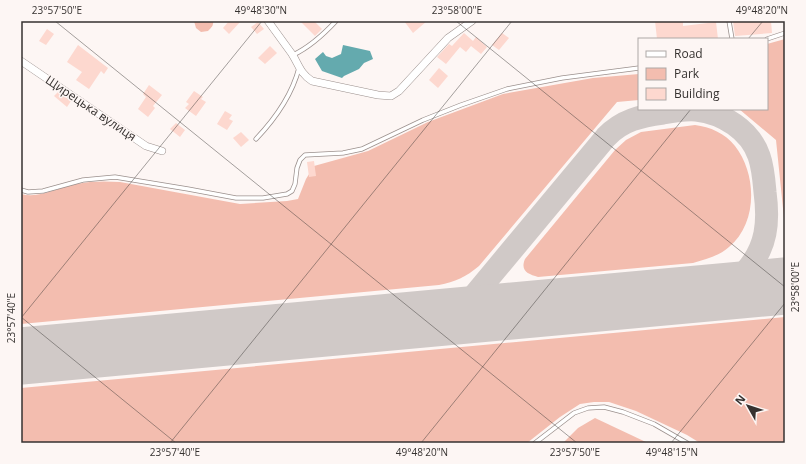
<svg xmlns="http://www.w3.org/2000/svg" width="806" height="464" font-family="'Open Sans',sans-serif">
  <rect width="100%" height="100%" fill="#fdf6f4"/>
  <g fill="#f3bdaf">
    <path d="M194 21H213C214 25 211 28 208 31L201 32 196 28Z"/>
    <polygon points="785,39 785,228 776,140 739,109 767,109 767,44"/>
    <path d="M639 74V100L617 102 479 266C466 277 455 282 439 285L21 324V194C40 199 58 187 76 184 90 181 106 181 120 182L240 204 287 201 298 199 306 179 314 166 368 151 428 122 503 94 593 78Z"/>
    <path d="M695 125C710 127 725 133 735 146 757 174 758 223 729 247 719 256 706 259 693 263L538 277C528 274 520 271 525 259L615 150 626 140 641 132Z"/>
    <polygon points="785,317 785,443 700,443 687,435 636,411 609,402 594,402 580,404 560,417 527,443 21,443 21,388"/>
    <polygon points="595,418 648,443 563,443 578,428"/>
  </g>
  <polygon fill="#64aaae" points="343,45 370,51 373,59 364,63 359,69 344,76 342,78 322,71 315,59 323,52 326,56 332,58 341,54"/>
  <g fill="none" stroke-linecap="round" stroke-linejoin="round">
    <path stroke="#d0c9c7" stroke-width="23" d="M416 320C439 317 454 314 472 298L606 137C622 120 641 116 663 113 674 111 685 109 696 110 723 113 750 130 759 156 763 167 764 180 765 192 769 222 767 247 746 271 740 277 732 284 724 288 718 291 711 292 704 293"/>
    <polyline stroke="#d0c9c7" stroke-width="57" points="21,356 785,286"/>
  </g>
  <g fill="#fdd8cf">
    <polygon points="229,21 241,21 229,34 223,28"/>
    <polygon points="300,21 314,21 322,29 315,36"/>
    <polygon points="404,21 427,21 413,33"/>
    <polygon points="655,21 683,21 683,26 716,22 718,39 657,39"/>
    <polygon points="733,21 771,21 772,33 735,36"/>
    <polygon points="258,22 264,29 257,34 251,27"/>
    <polygon points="47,29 54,34 46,45 39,41"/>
    <polygon points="464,33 473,41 476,37 487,47 481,54 471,46 466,52 460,47 446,64 437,57 449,44 452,46"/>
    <polygon points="502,33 509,38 499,50 492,45"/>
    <polygon points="78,45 108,68 104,74 101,71 89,89 76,80 82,72 67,62"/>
    <polygon points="270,46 277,53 265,64 258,58"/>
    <polygon points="439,68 448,76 438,88 429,80"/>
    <polygon points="149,85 162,95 153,106 155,108 148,117 138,109 146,97 143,94"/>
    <polygon points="194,91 203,97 201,99 206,102 196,116 185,108 189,104 186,102"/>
    <polygon points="58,92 71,101 67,107 54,96"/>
    <polygon points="225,111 232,115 229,119 233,121 227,130 217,124"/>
    <polygon points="176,123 185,130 180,137 170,129"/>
    <polygon points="241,132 249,140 241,147 233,138"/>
    <polygon points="314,161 316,176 309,177 307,162"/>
  </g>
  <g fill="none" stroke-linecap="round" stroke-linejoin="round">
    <defs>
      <g id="lane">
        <polyline points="729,21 732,39"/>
        <polyline points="767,39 785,33"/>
        <path d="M293 55C310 47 323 35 336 21"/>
        <path d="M256 139C275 119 292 95 299 68"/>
        <polyline points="21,190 28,192 43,191 83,180 115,177 188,189 236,198 263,198 287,194 292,191 295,184 297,168 300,160 305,155 343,153 362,149 423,120 461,105 507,89 562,78 639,68"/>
        <polyline points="535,443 574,413 588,408 604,407 623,412 654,424 687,443"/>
      </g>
      <g id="street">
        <path d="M268 21C276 32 284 43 292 54 299 65 300 73 312 81L378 95 391 96 399 91 448 38 472 21"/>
        <polyline points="21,61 146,146 162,151"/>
      </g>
    </defs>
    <use href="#lane" stroke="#9b908d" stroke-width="5"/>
    <use href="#street" stroke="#9b908d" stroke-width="8"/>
    <use href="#lane" stroke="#fff" stroke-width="3.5"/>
    <use href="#street" stroke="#fff" stroke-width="7"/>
  </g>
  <path fill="none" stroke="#363230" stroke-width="1" stroke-opacity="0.45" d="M55 21 577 443M456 21 785 287M748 39 763 21M21 317 176 443M21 318 262 21M170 443 512 21M421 443 691 109M671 443 785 303"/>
  <g text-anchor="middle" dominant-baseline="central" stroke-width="3" stroke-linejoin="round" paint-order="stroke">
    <g font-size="12" fill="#363230" stroke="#fdf6f4">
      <text transform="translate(91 108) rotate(34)">Щирецька вулиця</text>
    </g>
  </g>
  <rect width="806" height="464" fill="none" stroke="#fdf6f4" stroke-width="44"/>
  <rect x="638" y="38" width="130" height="72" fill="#fdf6f4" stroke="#ada8a6"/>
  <rect x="646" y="51" width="20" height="6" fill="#ffffff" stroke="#ada8a6"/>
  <text x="674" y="58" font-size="12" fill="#363230">Road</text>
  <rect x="646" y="68" width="20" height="12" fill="#f3bdaf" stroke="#ada8a6"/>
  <text x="674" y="78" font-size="12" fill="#363230">Park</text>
  <rect x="646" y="88" width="20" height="12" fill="#fdd8cf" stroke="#ada8a6"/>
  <text x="674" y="98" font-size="12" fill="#363230">Building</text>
  <g transform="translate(748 406) rotate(309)" stroke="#fdf6f4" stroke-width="3" paint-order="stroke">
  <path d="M0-3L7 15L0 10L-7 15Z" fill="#363230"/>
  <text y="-6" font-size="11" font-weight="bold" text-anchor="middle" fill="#363230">N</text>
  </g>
  <rect x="22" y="22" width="762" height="420" fill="none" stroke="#363230" stroke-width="1.5"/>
  <g font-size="10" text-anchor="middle" fill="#363230">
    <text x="57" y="14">23°57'50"E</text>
    <text x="261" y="14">49°48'30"N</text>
    <text x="457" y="14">23°58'00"E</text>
    <text x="762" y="14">49°48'20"N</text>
    <text transform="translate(795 287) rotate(-90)" y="4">23°58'00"E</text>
    <text transform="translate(11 318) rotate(-90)" y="4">23°57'40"E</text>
    <text x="175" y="456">23°57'40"E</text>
    <text x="422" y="456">49°48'20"N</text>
    <text x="575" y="456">23°57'50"E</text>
    <text x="672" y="456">49°48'15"N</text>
  </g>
</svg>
